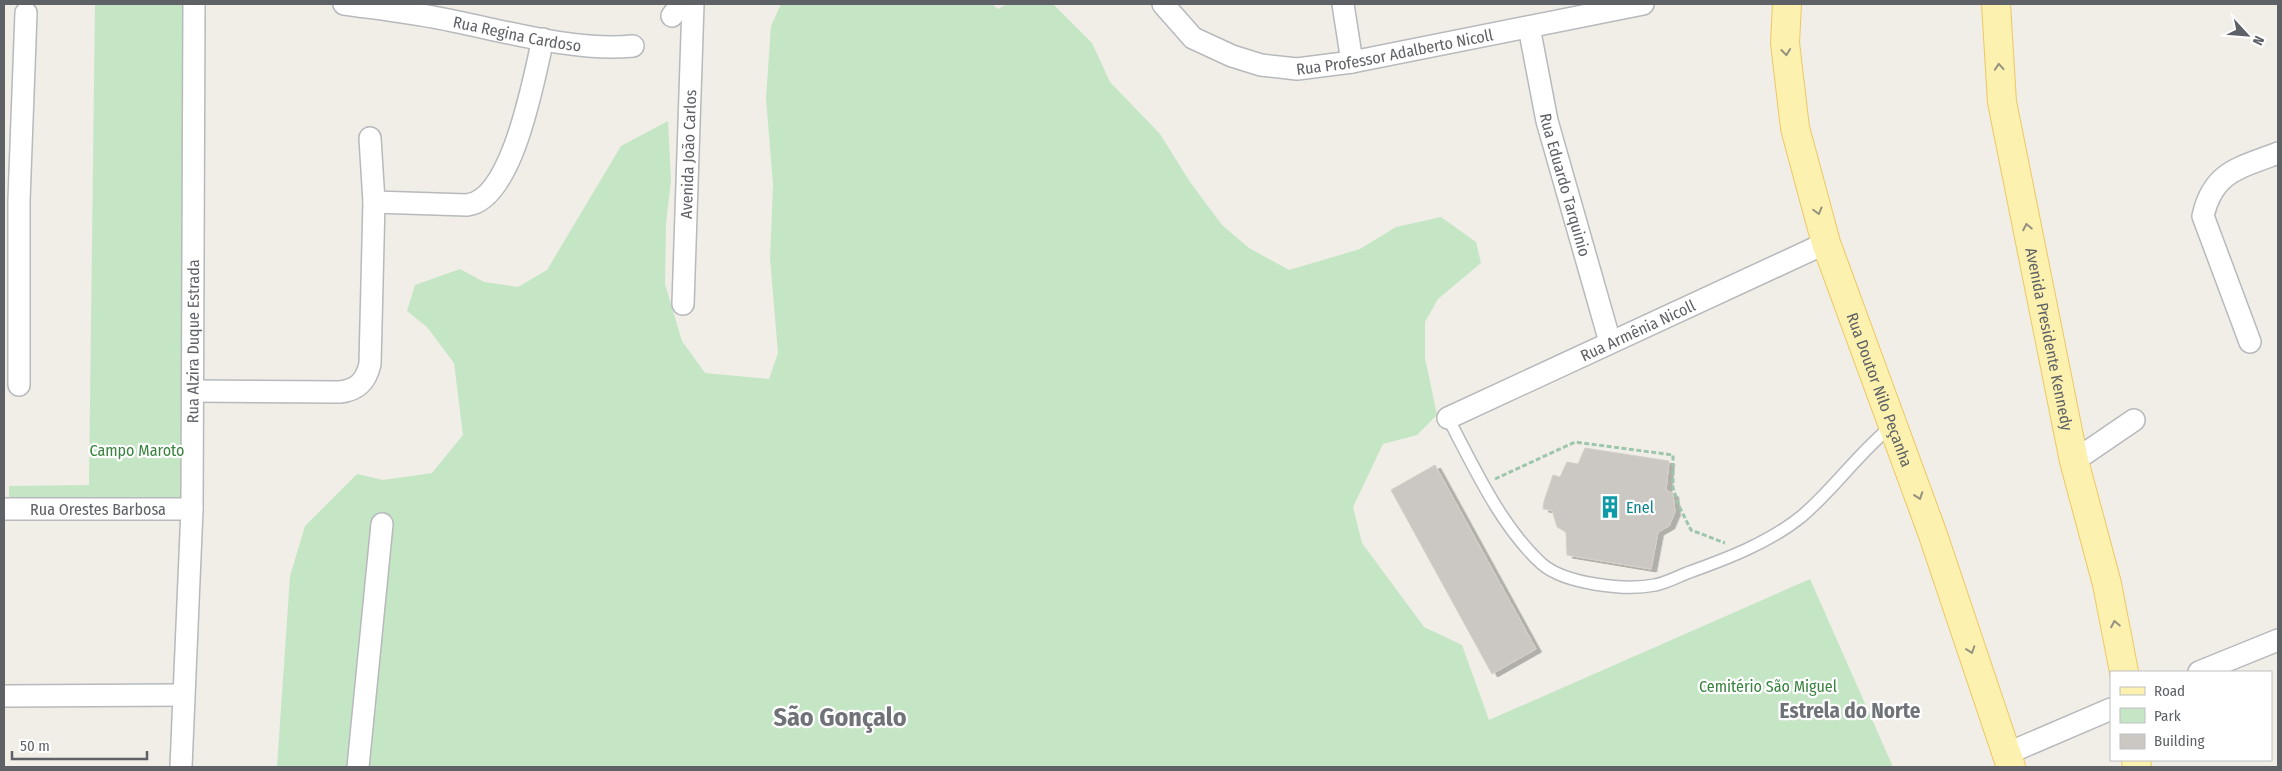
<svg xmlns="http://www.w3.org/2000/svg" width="2282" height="771" font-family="'Fira Sans Condensed',sans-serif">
  <defs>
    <filter id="shadow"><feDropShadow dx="5.5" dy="3" stdDeviation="0" flood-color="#0004"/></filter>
  </defs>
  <rect width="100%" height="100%" fill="#f0eee7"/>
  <g fill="#c4e6c5">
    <polygon points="95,4 186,4 185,503 9,505 9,486 89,485"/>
    <polygon points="781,4 992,4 998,9 1007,4 1053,4 1092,43 1110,82 1160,134 1190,182 1222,225 1249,248 1289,270 1360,249 1396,227 1441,217 1476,242 1481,263 1438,299 1425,322 1425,358 1437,415 1417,435 1383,444 1353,507 1362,543 1424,627 1462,645 1489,720 1810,579 1893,767 277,767 290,576 305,526 357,474 383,480 432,473 463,435 454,363 427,327 407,311 415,285 460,269 484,282 518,287 547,270 621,146 668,121 671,180 666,224 665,284 682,341 705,373 769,379 778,353 770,258 773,185 766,98 771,26"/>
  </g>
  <g fill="#cbc8c4" stroke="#d4d0c5" filter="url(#shadow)">
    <polygon points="1585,448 1669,461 1666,490 1673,494 1675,512 1669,526 1658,532 1651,569 1567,555 1566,532 1557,527 1552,510 1543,509 1544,501 1553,475 1560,477 1567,462 1578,464"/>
    <polygon points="1435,465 1536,649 1492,674 1391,490"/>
  </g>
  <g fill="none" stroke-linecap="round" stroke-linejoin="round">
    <defs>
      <path id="service" d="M1448 418C1474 467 1501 527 1542 564 1565 584 1626 591 1655 585 1666 583 1677 577 1687 573 1726 559 1769 543 1802 516 1835 488 1859 452 1893 425"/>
      <g id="minor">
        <path id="s1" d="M344 4C380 9 417 13 453 21 508 32 578 52 633 46"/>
        <path id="s2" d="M1163 4 1193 38 1232 56 1261 65 1297 69 1352 62 1643 4"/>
        <polyline points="1343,4 1352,62"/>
        <polyline points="672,16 681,4"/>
        <path id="s3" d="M1529 27 1547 121 1610 342"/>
        <path d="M374 202 467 205C513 200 534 77 543 39"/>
        <path id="s4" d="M683 304 693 4"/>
        <path d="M2250 342 2203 216C2213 171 2240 168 2278 153"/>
        <polyline points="19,385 19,200 26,13"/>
        <path d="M193 391 340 392C358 390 366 381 370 364L374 202 370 138"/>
        <path id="s5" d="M1448 418 1826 243"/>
        <polyline points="2074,461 2134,420"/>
        <path id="s6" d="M4 509H192"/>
        <polyline points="2199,672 2278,640"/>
        <polyline points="4,696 183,695"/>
        <polyline points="2006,754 2111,709"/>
        <path id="s7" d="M181 767 192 509 194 4"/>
        <polyline points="358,767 382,524"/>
      </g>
      <g id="primary">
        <path id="s8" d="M1787 4 1785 43 1795 128 1826 243 1933 535 2011 767"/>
        <path id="s9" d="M1996 4 2002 102 2074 461 2107 584 2124 672"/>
        <polyline points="2136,760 2137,767"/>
      </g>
    </defs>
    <use href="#service" stroke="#b7b9bc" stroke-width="14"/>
    <use href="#minor" stroke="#b7b9bc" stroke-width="24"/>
    <use href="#primary" stroke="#edc862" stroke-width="30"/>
    <polyline stroke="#9ec6aa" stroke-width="3" stroke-dasharray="5 2.5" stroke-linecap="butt" points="1495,479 1575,442 1673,455 1673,488 1679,506 1691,530 1725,543"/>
    <use href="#service" stroke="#fff" stroke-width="11"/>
    <use href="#minor" stroke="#fff" stroke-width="21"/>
    <use href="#primary" stroke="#fcf1af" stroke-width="28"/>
  </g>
  <defs><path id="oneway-chevron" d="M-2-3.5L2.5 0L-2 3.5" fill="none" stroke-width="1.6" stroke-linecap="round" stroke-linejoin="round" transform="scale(1.25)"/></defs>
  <g stroke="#959380">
    <use href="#oneway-chevron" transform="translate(1786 52) rotate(84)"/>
    <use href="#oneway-chevron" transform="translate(1999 67) rotate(-94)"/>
    <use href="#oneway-chevron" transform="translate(1818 211) rotate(75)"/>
    <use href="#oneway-chevron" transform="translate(2027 227) rotate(-101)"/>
    <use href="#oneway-chevron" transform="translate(1919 496) rotate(70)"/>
    <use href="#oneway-chevron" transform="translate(2115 624) rotate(-101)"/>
    <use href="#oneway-chevron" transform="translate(1971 650) rotate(71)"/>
  </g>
  <defs>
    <symbol id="building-bare" viewBox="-9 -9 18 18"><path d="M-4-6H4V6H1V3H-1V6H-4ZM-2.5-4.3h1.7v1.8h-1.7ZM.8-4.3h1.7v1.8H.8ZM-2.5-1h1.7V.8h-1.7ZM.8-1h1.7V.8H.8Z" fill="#0f9aa8" stroke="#fff" stroke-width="2.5" paint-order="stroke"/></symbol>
  </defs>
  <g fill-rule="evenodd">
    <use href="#building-bare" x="1594" y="491" width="32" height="32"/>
  </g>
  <g text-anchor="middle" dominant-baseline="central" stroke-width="4.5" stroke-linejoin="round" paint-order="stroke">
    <g font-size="16" fill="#5e6166" stroke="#fff">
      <text stroke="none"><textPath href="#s1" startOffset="176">Rua Regina Cardoso</textPath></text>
      <text stroke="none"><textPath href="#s2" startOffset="254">Rua Professor Adalberto Nicoll</textPath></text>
      <text stroke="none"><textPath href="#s4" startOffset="150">Avenida João Carlos</textPath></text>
      <text stroke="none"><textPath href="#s3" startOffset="162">Rua Eduardo Tarquinio</textPath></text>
      <text stroke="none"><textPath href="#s5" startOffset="209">Rua Armênia Nicoll</textPath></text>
      <text stroke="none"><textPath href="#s9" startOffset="340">Avenida Presidente Kennedy</textPath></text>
      <text stroke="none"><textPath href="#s7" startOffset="426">Rua Alzira Duque Estrada</textPath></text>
      <text stroke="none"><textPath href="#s8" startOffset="400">Rua Doutor Nilo Peçanha</textPath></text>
      <text stroke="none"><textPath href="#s6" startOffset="94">Rua Orestes Barbosa</textPath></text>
    </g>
    <g font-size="16" fill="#38833d" stroke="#fff">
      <text x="137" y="450">Campo Maroto</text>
      <text x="1768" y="686">Cemitério São Miguel</text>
    </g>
    <g font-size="16" fill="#0d838f" stroke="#fff" text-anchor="start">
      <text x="1626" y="507">Enel</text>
    </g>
    <g font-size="21" font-weight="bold" fill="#6f7378" stroke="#fff">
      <text x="1850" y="711">Estrela do Norte</text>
    </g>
    <g font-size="26" font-weight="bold" fill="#6f7378" stroke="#fff">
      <text x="840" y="717">São Gonçalo</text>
    </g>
  </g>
  <rect width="2282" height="771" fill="none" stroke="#5e6166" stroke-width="10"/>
  <rect x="2110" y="671" width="162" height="90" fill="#ffffff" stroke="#bfc0c2"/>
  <rect x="2120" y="687" width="25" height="8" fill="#fcf1af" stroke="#bfc0c2"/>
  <text x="2154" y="696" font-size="15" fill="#5e6166">Road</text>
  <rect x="2120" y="708" width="25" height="15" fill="#c4e6c5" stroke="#bfc0c2"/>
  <text x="2154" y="721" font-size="15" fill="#5e6166">Park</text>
  <rect x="2120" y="734" width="25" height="15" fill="#cbc8c4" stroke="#bfc0c2"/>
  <text x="2154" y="746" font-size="15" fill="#5e6166">Building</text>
  <g transform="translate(2247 35) rotate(116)" stroke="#ffffff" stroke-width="4" paint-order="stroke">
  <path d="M0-4L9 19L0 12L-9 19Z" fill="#5e6166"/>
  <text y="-8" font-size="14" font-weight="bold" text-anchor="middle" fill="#5e6166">N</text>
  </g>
  <path d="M12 751v8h135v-8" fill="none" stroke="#5e6166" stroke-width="2.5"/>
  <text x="20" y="751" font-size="15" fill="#5e6166" stroke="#ffffff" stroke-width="4" paint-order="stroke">50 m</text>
</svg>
